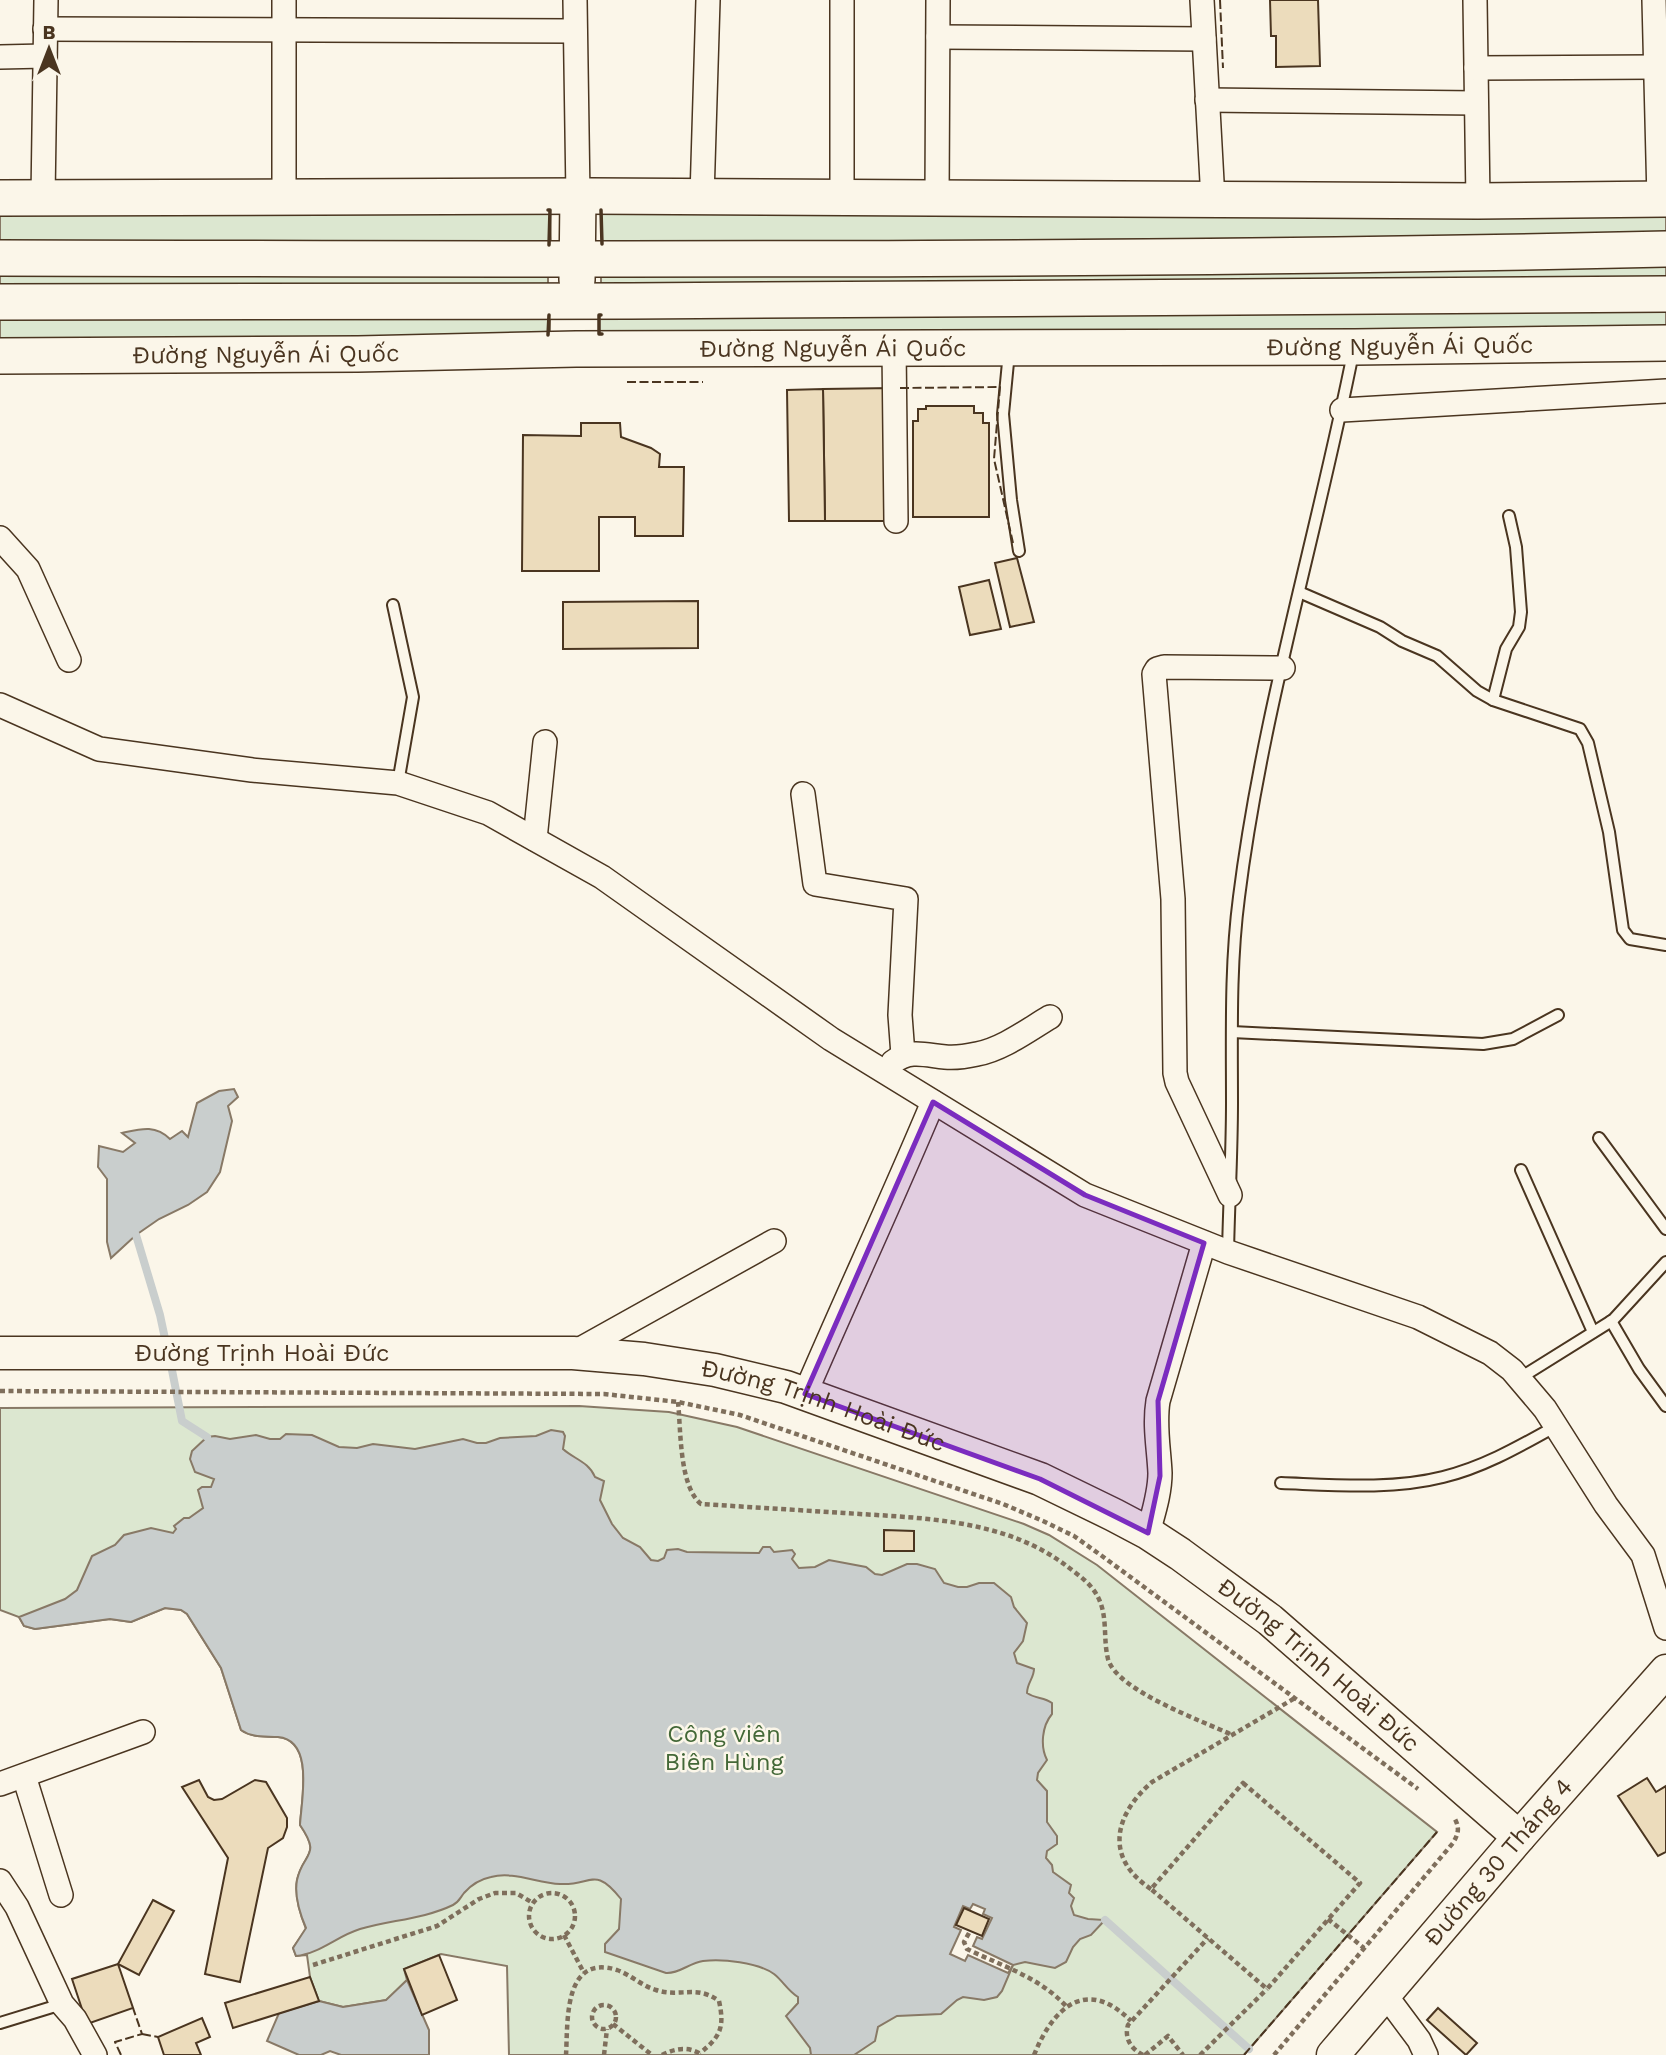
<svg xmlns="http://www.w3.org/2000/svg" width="1666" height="2055" font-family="'Work Sans',sans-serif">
  <rect width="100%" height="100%" fill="#fbf6e9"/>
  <g fill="#dce7d0" stroke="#887966" stroke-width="2">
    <polygon points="550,210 551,245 0,244 0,212"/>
    <polygon points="601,210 1666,213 1666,235 602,244"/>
    <polygon points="1666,264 1666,280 601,287 601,272"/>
    <polygon points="0,272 548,273 548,287 0,287"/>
    <polygon points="1666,309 1666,328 599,334 599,315"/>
    <polygon points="0,315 550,315 550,335 0,342"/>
    <path d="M579 1406 669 1412 737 1427 1024 1524 1049 1535 1097 1565 1437 1832 1244 2055H509L507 1966 441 1954 404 1969 407 1980 387 2000 343 2007 319 2001 310 1977 307 1955 296 1956 293 1948 306 1929C300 1914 294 1896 297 1880 303 1852 322 1857 300 1825 301 1802 315 1740 278 1737 265 1736 252 1738 241 1730L221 1668 187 1614 181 1610 165 1608 131 1622 110 1619 35 1629 24 1626 19 1617 0 1610V1408Z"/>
  </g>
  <g fill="#c9cecd" stroke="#887966" stroke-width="2">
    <path d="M234 1089 238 1097 228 1106 232 1121 220 1172 207 1192 188 1205 159 1219 136 1235 111 1258 107 1242V1179L98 1167 99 1146 123 1152 135 1143 122 1133C140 1129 155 1124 170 1139L182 1131 188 1137 197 1103 219 1091Z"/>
    <path d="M551 1430 563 1432 565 1436 563 1449C574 1459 589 1462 595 1477L604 1481 600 1500 612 1524 623 1538 640 1547 651 1560 658 1561 664 1558 667 1550 678 1549 687 1552 759 1553 763 1547H770L774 1552 792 1550 795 1554 792 1559 799 1568 815 1567 829 1560 866 1567 875 1574 882 1575 907 1564H917L935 1569 944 1583 958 1587H967L979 1583H994L1011 1597 1014 1607 1027 1623 1023 1641 1014 1653 1017 1663 1034 1669C1034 1678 1027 1683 1027 1693 1036 1699 1044 1697 1052 1703V1714C1042 1726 1040 1746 1047 1760L1038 1773 1037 1780 1047 1791V1822L1057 1836V1844L1047 1851 1046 1858 1052 1865 1053 1872 1071 1885 1069 1893 1074 1898 1071 1906 1074 1915 1088 1919 1105 1920 1091 1935 1080 1939 1073 1947 1066 1962 1055 1968 1025 1962 1013 1965 1002 1991 997 1997 984 2000 963 1997 957 2000 941 2014 897 2016 878 2027 875 2041 854 2055H811L810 2048 786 2016 798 2003V1997C788 1991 783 1981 774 1974 757 1962 723 1959 703 1961 689 1963 679 1974 666 1973L605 1952V1944L619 1929 621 1899C594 1865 592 1886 560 1884 537 1883 513 1871 491 1877 481 1879 471 1885 464 1893 460 1898 459 1902 453 1905 424 1919 391 1920 360 1929 337 1936 319 1954 296 1956L293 1948 306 1928C300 1914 294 1896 297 1880 303 1852 322 1857 300 1825 301 1802 315 1740 278 1737 265 1736 252 1738 241 1730L221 1668 187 1614 181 1610 165 1608 131 1622 110 1619 35 1629 24 1626 19 1617 65 1599 77 1590 92 1556 115 1545 124 1535 151 1528 173 1533 176 1529 174 1526 184 1518H189L203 1508 198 1490 202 1487H211L214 1479 195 1472 190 1459 192 1451 207 1437 215 1436 230 1439 256 1435 270 1439H280L286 1434 312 1435 339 1447 357 1448 373 1444 415 1449 463 1439 477 1443H486L500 1438 536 1436Z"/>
    <polygon points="407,1980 429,2030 429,2055 341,2055 330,2051 321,2055 299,2055 267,2041 279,2013 319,2001 343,2007 386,2000"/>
  </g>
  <polygon fill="#fbf6e9" stroke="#887966" stroke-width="2" points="973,1904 985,1909 983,1914 992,1918 982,1939 977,1937 973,1946 1013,1965 1008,1973 968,1955 965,1961 950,1954 961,1930 954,1927 963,1906 970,1909"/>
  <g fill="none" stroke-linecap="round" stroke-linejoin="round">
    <g stroke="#c9cecd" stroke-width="8">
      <polyline points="136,1235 160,1315 167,1348"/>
      <polyline points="170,1360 182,1421 207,1437"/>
      <polyline points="1105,1920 1249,2049"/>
    </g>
  </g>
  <g fill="#ecdcbc" stroke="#4a3520" stroke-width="2">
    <polygon points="1270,0 1318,0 1320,66 1276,67 1276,36 1271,36"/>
    <polygon points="893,388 892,521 825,521 823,389"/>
    <polygon points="823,389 825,521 789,521 787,390"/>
    <polygon points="926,406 974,406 974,413 983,413 983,423 989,423 989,517 913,517 913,421 918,421 918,409 926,409"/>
    <polygon points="581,423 620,423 621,437 651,448 660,454 659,467 684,467 683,536 635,536 635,517 599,517 599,571 522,571 523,435 581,436"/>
    <polygon points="1017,558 1034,622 1010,627 995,563"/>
    <polygon points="989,580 1001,629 970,635 959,587"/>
    <polygon points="698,601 698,648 563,649 563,602"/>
    <polygon points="884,1530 914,1531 914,1551 884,1551"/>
    <polygon points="1647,1778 1656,1792 1666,1786 1666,1852 1658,1856 1618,1796"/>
    <polygon points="199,1780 208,1797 214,1800 222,1799 255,1780 266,1782 287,1818 287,1827 283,1838 268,1848 240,1982 205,1974 228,1858 182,1787"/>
    <polygon points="153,1900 174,1911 139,1975 118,1964"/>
    <polygon points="964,1908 989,1919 982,1936 956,1925"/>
    <polygon points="439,1955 457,2000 422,2015 404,1969"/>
    <polygon points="118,1964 133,2008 87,2024 72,1979"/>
    <polygon points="310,1977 319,2001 233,2028 225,2003"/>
    <polygon points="1438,2008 1477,2043 1466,2055 1427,2020"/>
    <polygon points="202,2018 210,2037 196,2043 201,2055 164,2055 158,2037"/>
  </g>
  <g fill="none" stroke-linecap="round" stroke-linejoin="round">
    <defs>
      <g id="lane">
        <polyline points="1009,352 1003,414 1011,500 1019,551"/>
        <polyline points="1299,592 1380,627 1402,641 1437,656 1477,691 1493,700 1580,729 1588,743 1609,832 1623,930 1630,939 1666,945"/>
        <polyline points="393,605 413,697 398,783"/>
        <polyline points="1493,700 1506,649 1519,627 1521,612 1516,547 1509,516"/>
        <polyline points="1232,1032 1483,1044 1513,1039 1558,1015"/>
        <polyline points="1599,1138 1666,1229"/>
        <polyline points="1521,1170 1593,1332"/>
        <path d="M1228 1252C1229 1202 1232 1153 1232 1103 1232 1035 1230 965 1239 897 1262 713 1317 534 1353 353"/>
        <polyline points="1611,1321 1639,1369 1666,1406"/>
        <polyline points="1520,1378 1613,1320 1666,1262"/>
        <path d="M1281 1483C1334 1485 1392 1490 1443 1477 1484 1467 1520 1446 1556 1426"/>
        <polyline points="0,2023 62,2004"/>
      </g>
      <g id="street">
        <polyline points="284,0 284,197"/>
        <polyline points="575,0 578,196"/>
        <polyline points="1202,0 1213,200"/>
        <polyline points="1475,0 1478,201"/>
        <polyline points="1654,0 1659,199"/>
        <polyline points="45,29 575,31"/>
        <polyline points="938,37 1204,39"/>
        <polyline points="0,57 45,56"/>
        <polyline points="1476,68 1655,67"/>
        <polyline points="1207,100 1476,103"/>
        <polyline points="43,197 46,0"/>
        <polyline points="702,197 708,0"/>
        <polyline points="842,197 842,0"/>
        <polyline points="937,199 938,0"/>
        <polyline points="894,348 896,521"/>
        <polyline points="1342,410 1666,391"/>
        <polyline points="0,538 28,569 69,660"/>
        <polyline points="0,705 99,749 252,770 398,783 488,813 602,877 831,1039 1085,1195 1228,1252 1418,1317 1490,1353 1512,1370 1545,1409 1606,1505 1643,1555 1666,1628"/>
        <polyline points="803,794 815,884 906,899 900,1015 903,1055"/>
        <polyline points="535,839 545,742"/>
        <path d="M893 1062C910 1049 925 1055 945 1057 955 1058 968 1056 977 1054 1003 1049 1028 1030 1050 1017"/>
        <polyline points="1230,1195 1177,1082 1175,1073 1173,899 1154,674 1157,669 1164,667 1283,668"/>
        <polyline points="573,1353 774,1241"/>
        <path d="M805 1394C847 1296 892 1200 933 1102"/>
        <path d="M1148 1533C1153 1514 1160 1494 1160 1473 1159 1449 1154 1426 1158 1401L1204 1243"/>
        <polyline points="24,1776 61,1895"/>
        <polyline points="0,1784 143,1732"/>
        <polyline points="0,1881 17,1907 62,2004 75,2019 95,2055"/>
        <polyline points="1384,1993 1419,2040 1426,2055"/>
      </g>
      <g id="secondary">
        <path id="s1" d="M0 1353H573L644 1359 715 1370 786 1387 1040 1479 1114 1515 1148 1533 1180 1554 1270 1620 1519 1837"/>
        <path id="s2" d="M1333 2055 1519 1837 1666 1671"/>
      </g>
      <g id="primary">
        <polyline points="0,198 590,196 1478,201 1666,199"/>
        <path d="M0 258C555 259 1111 262 1666 249"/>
        <polyline points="577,280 578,196"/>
        <polyline points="0,302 631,301 1666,294"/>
        <path id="s3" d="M0 356 358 354 576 349 1355 347 1666 343"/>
      </g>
    </defs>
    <use href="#lane" stroke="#4a3520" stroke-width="14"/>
    <use href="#street" stroke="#4a3520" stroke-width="26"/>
    <use href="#secondary" stroke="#4a3520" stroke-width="35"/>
    <use href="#primary" stroke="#4a3520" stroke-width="38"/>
    <g stroke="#7f6f5c" stroke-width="4.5" stroke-dasharray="5 3.5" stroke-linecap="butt">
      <polyline points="0,1391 604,1394 678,1402 740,1415 1003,1504 1043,1521 1074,1536 1102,1556 1418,1789"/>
      <path d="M678 1402C681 1430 679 1486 701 1504 749 1507 797 1510 844 1513 919 1518 1001 1518 1064 1564 1073 1571 1085 1579 1092 1588 1110 1610 1102 1635 1108 1659 1117 1691 1203 1721 1232 1735"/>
      <polygon points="1243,1783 1360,1883 1267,1989 1151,1889"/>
      <path d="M1151 1889C1104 1858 1114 1815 1152 1782L1295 1698"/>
      <circle cx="552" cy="1916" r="23"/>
      <polyline points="1328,1919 1364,1948"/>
      <path d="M969 1933 964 1942 967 1949C1002 1966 1039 1977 1066 2006"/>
      <polyline points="564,1935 584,1973"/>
      <polyline points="313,1965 437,1926 479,1899 495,1893 516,1893 533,1903"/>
      <circle cx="604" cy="2017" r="12"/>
      <polyline points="613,2024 652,2055"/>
      <path d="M566 2055C568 2022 563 1953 617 1970 631 1975 642 1986 656 1990 680 1998 696 1984 719 2001 725 2028 720 2037 700 2053"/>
      <polyline points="604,2055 607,2029"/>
      <path d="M662 2055C676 2048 689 2046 702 2055"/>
      <path d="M1034 2055C1053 2008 1086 1976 1131 2021"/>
      <path d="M1143 2055C1131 2049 1124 2038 1128 2025L1208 1938"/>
      <polyline points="1145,2055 1168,2036 1183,2055"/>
      <polyline points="1200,2055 1267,1989"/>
      <path d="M1274 2055 1453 1843C1458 1834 1460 1829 1455 1819"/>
    </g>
    <use href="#lane" stroke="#fbf6e9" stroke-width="10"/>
    <use href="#street" stroke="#fbf6e9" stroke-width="23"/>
    <use href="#secondary" stroke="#fbf6e9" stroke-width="32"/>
    <use href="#primary" stroke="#fbf6e9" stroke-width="35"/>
    <g stroke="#4a3520" stroke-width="2" stroke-dasharray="9 3.5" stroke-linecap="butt">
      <polyline points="1220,0 1223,68"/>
      <polyline points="627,382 703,382"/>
      <polyline points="900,388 1000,387 994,459 1013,543"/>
      <polyline points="142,2034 158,2037"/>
      <polyline points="121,2055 115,2042 142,2034 133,2008"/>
      <polyline points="1244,2055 1437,1832"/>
    </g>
    <g stroke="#4a3520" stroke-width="3.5">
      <polyline points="548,210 550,210 549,245"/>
      <polyline points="601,210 602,244"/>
      <polyline points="601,315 599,315 599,334 602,334"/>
      <polyline points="548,335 549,315"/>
    </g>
  </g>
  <path fill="#7b2cbf" fill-opacity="0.2" stroke="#7b2cbf" stroke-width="5" stroke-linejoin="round" d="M933 1102 1085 1195 1204 1243 1158 1401 1160 1476 1148 1533 1040 1479 805 1394Z"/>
  <g text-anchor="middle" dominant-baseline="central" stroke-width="5" stroke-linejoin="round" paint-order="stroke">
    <g font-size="24" fill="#4a3520" stroke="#fbf6e9">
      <text stroke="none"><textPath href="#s3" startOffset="1400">Đường Nguyễn Ái Quốc</textPath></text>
      <text stroke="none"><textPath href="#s3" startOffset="833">Đường Nguyễn Ái Quốc</textPath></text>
      <text stroke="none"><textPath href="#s3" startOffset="266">Đường Nguyễn Ái Quốc</textPath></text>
      <text stroke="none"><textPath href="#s1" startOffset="262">Đường Trịnh Hoài Đức</textPath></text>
      <text stroke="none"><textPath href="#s1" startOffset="830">Đường Trịnh Hoài Đức</textPath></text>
      <text stroke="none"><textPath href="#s1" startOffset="1396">Đường Trịnh Hoài Đức</textPath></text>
      <text stroke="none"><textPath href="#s2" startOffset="254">Đường 30 Tháng 4</textPath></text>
    </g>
    <g font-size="24" fill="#436837" stroke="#fbf6e9">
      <text x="724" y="1734">Công viên<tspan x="724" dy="28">Biên Hùng</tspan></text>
    </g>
  </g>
  <g transform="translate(49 49)" stroke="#fbf6e9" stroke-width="5" paint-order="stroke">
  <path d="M0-5L12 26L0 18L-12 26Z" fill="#4a3520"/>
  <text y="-10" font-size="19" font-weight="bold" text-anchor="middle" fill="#4a3520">B</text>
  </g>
</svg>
